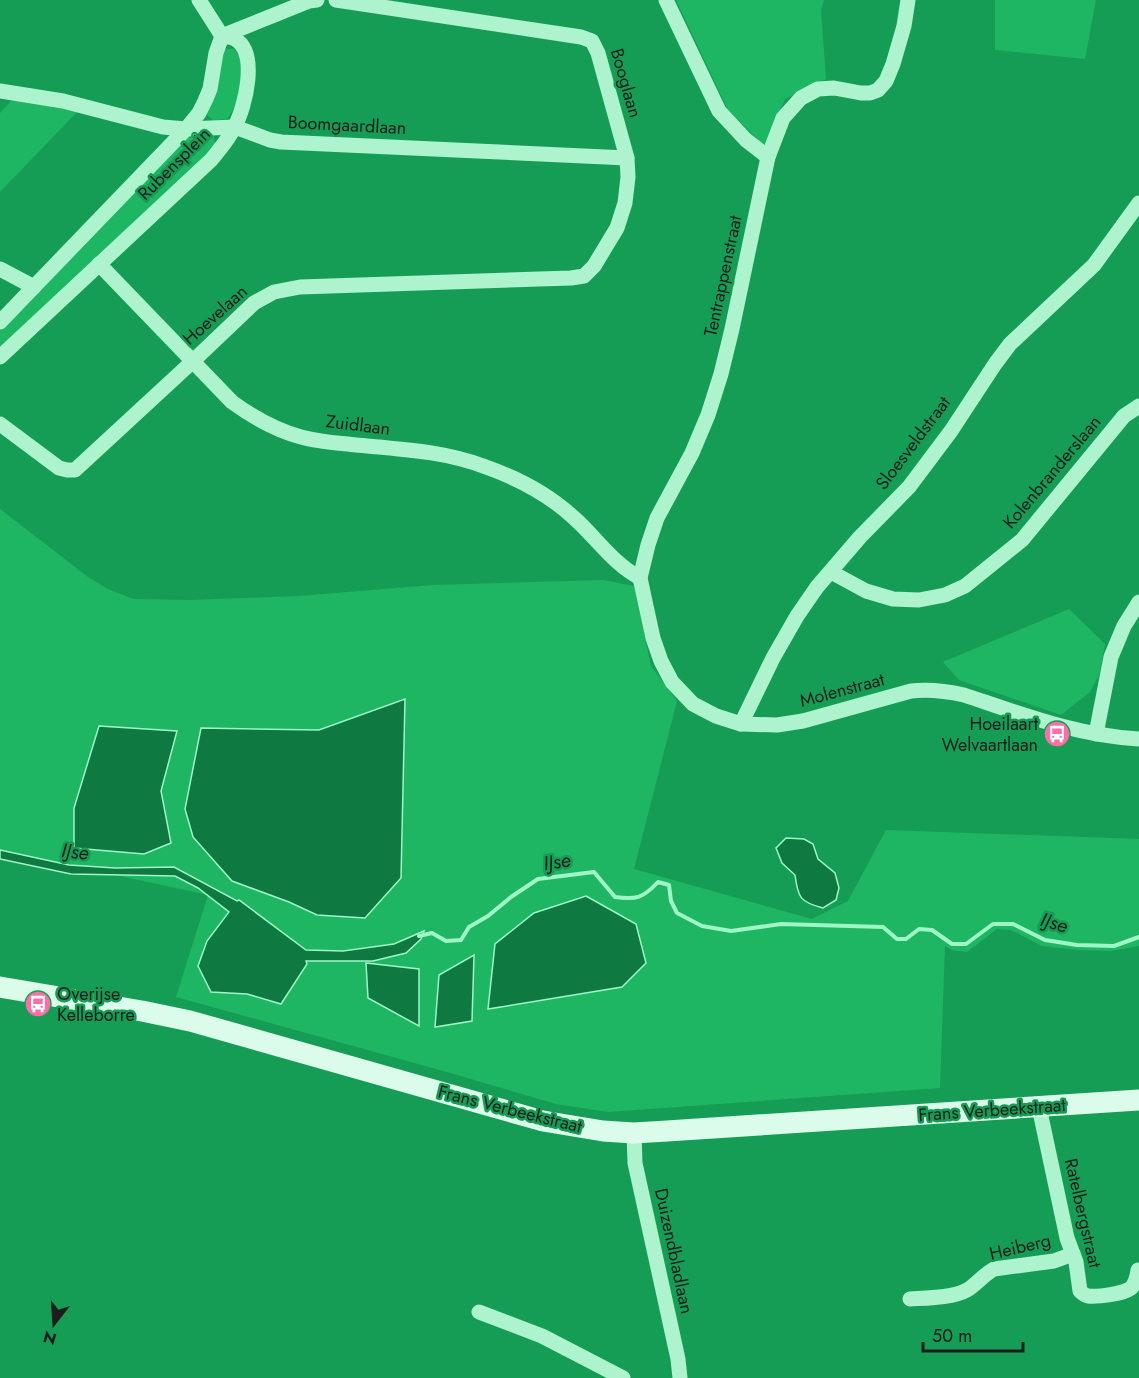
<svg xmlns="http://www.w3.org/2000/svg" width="1139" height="1378" font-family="Jost,sans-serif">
  <rect width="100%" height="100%" fill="#169d55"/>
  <g fill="#1eb663" fill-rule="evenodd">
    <polygon points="676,0 824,0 821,10 826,79 785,99 765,147 728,110"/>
    <polygon points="995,0 1096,0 1085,59 995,50"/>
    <polygon points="222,49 234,49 241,59 241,97 227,119 213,120 206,114"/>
    <polygon points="13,99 47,104 77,112 0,192 0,113"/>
    <polygon points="213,134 216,146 0,351 0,329 186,138"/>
    <path d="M0 509 88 577 108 589 133 599 190 600 298 596 434 585 603 580 634 586 651 666 677 701 634 869 812 919 848 901 886 830 1139 839V946L1111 951 1079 950 1042 946 1011 930 997 929 967 952 952 950 945 946 940 1088 608 1112 556 1104 454 1074 176 997 208 895 0 850ZM405 699 401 878 365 917 317 915 289 902 233 881 193 837 201 728 319 730ZM99 726 177 731 161 792 170 842ZM233 906 281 1004 247 994 212 992 207 941Z"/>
    <polygon points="1069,609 1105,644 1099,675 1090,692 1061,715 959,680 943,662"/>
  </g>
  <g fill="#0e7941" stroke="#9ff5c5" stroke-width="1.5">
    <polygon points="405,699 401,878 365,918 317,915 289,902 232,881 193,837 185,809 201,728 319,730"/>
    <polygon points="99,726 177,731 161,791 171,843 144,854 74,848 74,808"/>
    <path d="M786 838 804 839 813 844 818 859 835 873 839 888 836 900 823 908C800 902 798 898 795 875L782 863 776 848Z"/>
    <polygon points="0,850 69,865 115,868 174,867 237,901 239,900 306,950 343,951 394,944 424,931 421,939 406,953 373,961 306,961 307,964 281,1004 247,994 211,992 198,966 207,941 229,912 198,888 175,876 71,874 0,859"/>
    <polygon points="586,896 636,924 646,963 622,987 488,1009 495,944 534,913"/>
    <polygon points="474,955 472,1021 435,1027 439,975"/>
    <polygon points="366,963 419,969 419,1026 368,998"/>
  </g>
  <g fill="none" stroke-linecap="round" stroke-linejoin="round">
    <path stroke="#9ff5c5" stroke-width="4" d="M419 936 432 933 446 941 461 940 469 927 488 916 511 897 538 879 594 872 615 897C637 900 643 898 658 882L669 885 671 901 677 913 702 926 731 931 781 924 883 927 897 939H906L919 929 932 930 952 944H966L993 924H1013L1045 940 1077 945 1114 946 1139 937"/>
    <g stroke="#adf3cd" stroke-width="15">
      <polyline points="199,0 222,36"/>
      <polyline points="666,0 719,111 746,140 768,157"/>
      <path d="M908 0 904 26 893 64 886 81 878 90 870 93H861L834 88 818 89 801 98 783 118 768 157 732 329 721 374 708 415 692 453 657 518 648 545 640 578 653 638 661 661 672 682 693 704 716 716 741 724 777 725 803 721 911 691C930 689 946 691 964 695 1021 714 1078 736 1139 739"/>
      <polyline points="222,36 309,1 317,0"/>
      <polyline points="0,91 63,101 163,127 186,129 235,127 270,140 281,142 627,158"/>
      <path d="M99 264 232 402C254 418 275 430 301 437 319 442 338 443 356 445 400 449 444 451 486 467 517 478 548 494 573 517 596 537 612 563 640 578"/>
      <polyline points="0,269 34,287"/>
      <polyline points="0,322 186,129 199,113 205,101 210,89 216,53 222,36"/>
      <path d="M0 357 211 160C220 149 229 139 235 126 245 107 259 53 235 39 232 37 226 37 222 36"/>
      <polyline points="0,424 59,468 67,470 75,470 192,362 254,303 274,292 300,287 571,278 584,276 594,266 617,228 625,203 628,177 627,158 598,53 592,41 581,37 336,0"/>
      <polyline points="831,572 866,591 893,599 919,600 945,595 965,586 1022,540 1124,416 1139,406"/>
      <polyline points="741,724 773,658 797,616 817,587 860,537 909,487 951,431 995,364 1010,344 1094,265 1139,203"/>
      <polyline points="1096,734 1111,657 1124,626 1139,602"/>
      <path d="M1039 1107 1067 1238 1076 1262 1080 1291C1083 1294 1084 1295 1088 1296 1097 1297 1124 1294 1131 1288 1136 1283 1137 1277 1138 1270"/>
      <polyline points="634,1133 635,1163 678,1359 680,1378"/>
      <path d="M910 1299C926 1298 953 1298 967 1290 977 1284 983 1275 994 1269L1054 1261 1073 1254"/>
      <polyline points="479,1312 542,1336 623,1378"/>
    </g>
    <polyline stroke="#dcfceb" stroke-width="21" points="0,987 142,1011 190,1021 543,1121 603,1131 634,1133 667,1131 1139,1100"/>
  </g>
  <defs>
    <symbol id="bus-disc" viewBox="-11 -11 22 22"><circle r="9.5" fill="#ff6fa6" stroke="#169d55"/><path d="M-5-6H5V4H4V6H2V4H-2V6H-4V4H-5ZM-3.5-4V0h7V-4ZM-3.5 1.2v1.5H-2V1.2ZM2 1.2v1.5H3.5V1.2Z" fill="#fff"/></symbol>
  </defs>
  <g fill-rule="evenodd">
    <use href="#bus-disc" x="1042" y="719" width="30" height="30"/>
    <use href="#bus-disc" x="23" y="989" width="30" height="30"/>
  </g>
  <g text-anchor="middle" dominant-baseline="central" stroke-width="5" stroke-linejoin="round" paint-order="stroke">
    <g font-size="18" fill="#1d1d1d" stroke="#169d55">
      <text transform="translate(626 83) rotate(74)">Booglaan</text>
      <text transform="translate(347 125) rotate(3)">Boomgaardlaan</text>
      <text transform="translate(174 164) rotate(-45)">Rubensplein</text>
      <text transform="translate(723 276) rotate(-78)">Tentrappenstraat</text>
      <text transform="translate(215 315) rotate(-42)">Hoevelaan</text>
      <text transform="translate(358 425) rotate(7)">Zuidlaan</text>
      <text transform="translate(913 443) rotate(-53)">Sloesveldstraat</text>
      <text transform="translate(1052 472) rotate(-50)">Kolenbranderslaan</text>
      <text transform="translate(842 690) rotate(-15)">Molenstraat</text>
      <text transform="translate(510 1109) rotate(14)">Frans Verbeekstraat</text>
      <text transform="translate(992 1110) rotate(-4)">Frans Verbeekstraat</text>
      <text transform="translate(1083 1213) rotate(77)">Ratelbergstraat</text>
      <text transform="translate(1020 1247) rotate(-13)">Heiberg</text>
      <text transform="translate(674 1251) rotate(78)">Duizendbladlaan</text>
    </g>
    <g font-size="18" fill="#1d1d1d" stroke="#169d55" text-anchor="end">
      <text x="1038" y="724">Hoeilaart<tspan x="1038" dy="21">Welvaartlaan</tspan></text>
      <text x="57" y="994" text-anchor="start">Overijse<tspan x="57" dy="21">Kelleborre</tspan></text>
    </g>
    <g font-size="20" font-style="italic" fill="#191d1b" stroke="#169d55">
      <text transform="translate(75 852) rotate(6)">IJse</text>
      <text transform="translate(557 862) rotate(-9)">IJse</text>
      <text transform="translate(1054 923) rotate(16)">IJse</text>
    </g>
  </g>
  <g transform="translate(54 1324) rotate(197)" stroke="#169d55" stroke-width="4.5" paint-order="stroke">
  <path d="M0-4.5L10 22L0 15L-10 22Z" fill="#1d1d1d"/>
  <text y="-9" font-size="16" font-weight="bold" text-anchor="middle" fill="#1d1d1d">N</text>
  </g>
  <path d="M923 1342v9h100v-9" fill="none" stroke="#1d1d1d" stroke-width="3"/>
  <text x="932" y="1342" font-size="18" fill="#1d1d1d" stroke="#169d55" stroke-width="4.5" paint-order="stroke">50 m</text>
</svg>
